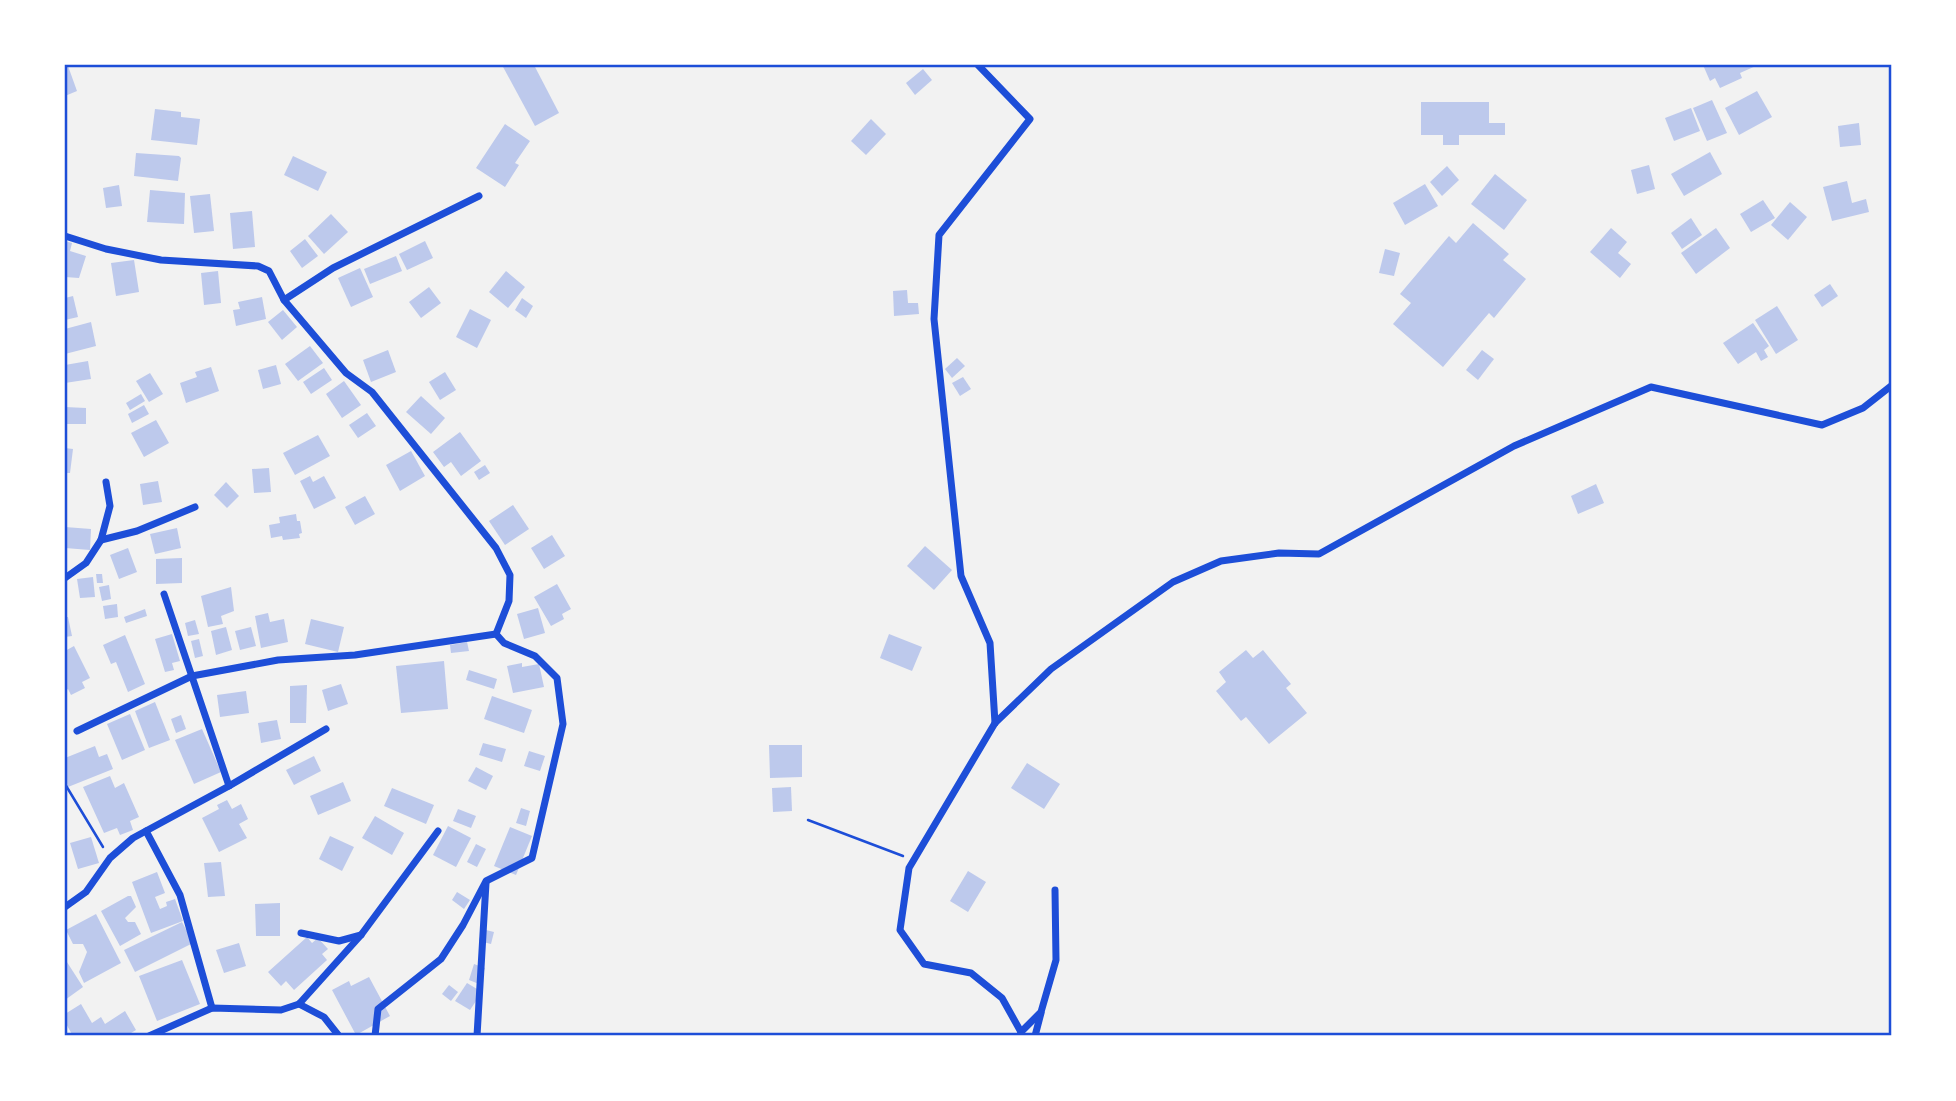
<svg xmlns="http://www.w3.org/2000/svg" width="1956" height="1101" font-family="'Space Grotesk',sans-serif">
  <rect width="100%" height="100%" fill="#f2f2f2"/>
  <g fill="#bdc9ec">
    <polygon points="502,65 534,65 559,113 535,126"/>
    <polygon points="1703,65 1758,65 1740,73 1742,78 1720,88 1715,78 1710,81"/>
    <polygon points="68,66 77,91 65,96 65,67"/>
    <polygon points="923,69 932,80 915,95 906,83"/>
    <polygon points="1757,91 1772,117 1739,135 1725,108"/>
    <polygon points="1712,100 1727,133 1707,141 1693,108"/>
    <polygon points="1421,102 1489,102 1489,123 1505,123 1505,135 1459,135 1459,145 1443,145 1443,135 1421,135"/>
    <polygon points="1691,108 1700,131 1674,141 1665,118"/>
    <polygon points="155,109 181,112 181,117 200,119 197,145 151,140"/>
    <polygon points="871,119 886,134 866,155 851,141"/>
    <polygon points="1859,123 1861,145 1840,147 1838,126"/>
    <polygon points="505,124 530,141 515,163 519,165 505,187 476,168"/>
    <polygon points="1710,152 1722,174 1684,196 1671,174"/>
    <polygon points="136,153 179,156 181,158 178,181 134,176"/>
    <polygon points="293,156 327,172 318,191 284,175"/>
    <polygon points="1649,165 1655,189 1637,194 1631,170"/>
    <polygon points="1447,166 1459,180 1442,196 1430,182"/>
    <polygon points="1495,174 1527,200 1504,230 1471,204"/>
    <polygon points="1847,181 1852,203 1866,199 1869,212 1832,221 1823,187"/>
    <polygon points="1425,184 1438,206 1405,225 1393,203"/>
    <polygon points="119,185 122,206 106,208 103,188"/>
    <polygon points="150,190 185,193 184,224 147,222"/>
    <polygon points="210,194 214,231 194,233 190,196"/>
    <polygon points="1763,200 1775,218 1751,232 1740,214"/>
    <polygon points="1790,202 1807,217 1788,240 1771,225"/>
    <polygon points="252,211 255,247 233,249 230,213"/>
    <polygon points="331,214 348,232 324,254 308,236"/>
    <polygon points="1691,218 1702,235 1682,249 1671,233"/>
    <polygon points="1473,223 1509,254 1503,260 1526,279 1494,318 1489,313 1443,367 1393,324 1411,303 1400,294 1449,236 1456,243"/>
    <polygon points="1611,228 1627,242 1618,253 1631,264 1620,278 1590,252"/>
    <polygon points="1716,228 1730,248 1696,274 1681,253"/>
    <polygon points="305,239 318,256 302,268 290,251"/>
    <polygon points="65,241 72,243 70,251 86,256 79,278 65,277"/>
    <polygon points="425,241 433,258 407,270 399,254"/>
    <polygon points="1385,249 1400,253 1394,276 1379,273"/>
    <polygon points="396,256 402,271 370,284 364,269"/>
    <polygon points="134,260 139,292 116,296 111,263"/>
    <polygon points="360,268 373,297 351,307 338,278"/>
    <polygon points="218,271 221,303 204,305 201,273"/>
    <polygon points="506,271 525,287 508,308 489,292"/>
    <polygon points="1830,284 1838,296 1822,307 1814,295"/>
    <polygon points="429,287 441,303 421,318 409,302"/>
    <polygon points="907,290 908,303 918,303 919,314 894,316 893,291"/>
    <polygon points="73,296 78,317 65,320 65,298"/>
    <polygon points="262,297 266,319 236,326 233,310 240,309 238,302"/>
    <polygon points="522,298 533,306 526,318 515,310"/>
    <polygon points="1777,306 1798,340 1776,354 1755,320"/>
    <polygon points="470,309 491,320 477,348 456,337"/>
    <polygon points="283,310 297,327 282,340 268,322"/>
    <polygon points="91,322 96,346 65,354 65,329"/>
    <polygon points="1753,323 1769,346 1764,350 1768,357 1761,361 1756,352 1738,364 1723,343"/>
    <polygon points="310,346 323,363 298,381 285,364"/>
    <polygon points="388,350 396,372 371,382 363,360"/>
    <polygon points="1482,350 1494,359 1478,380 1466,370"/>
    <polygon points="957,358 965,366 952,378 945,369"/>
    <polygon points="88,361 91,379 65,383 65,365"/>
    <polygon points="276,365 281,384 263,389 258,370"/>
    <polygon points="211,367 219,391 186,403 180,383 197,377 195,372"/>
    <polygon points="324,368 332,380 311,394 303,382"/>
    <polygon points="445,372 456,390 440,400 429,382"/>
    <polygon points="150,373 163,394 149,402 136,381"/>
    <polygon points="963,377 971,389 960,396 952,383"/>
    <polygon points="344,381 361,405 342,418 326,394"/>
    <polygon points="141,394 145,401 130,410 126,403"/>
    <polygon points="421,396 445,418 431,434 406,412"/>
    <polygon points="144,405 149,414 132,423 128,414"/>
    <polygon points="65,407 86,408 86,424 65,424"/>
    <polygon points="367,413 376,426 358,438 349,425"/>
    <polygon points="156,420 169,443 144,457 131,433"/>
    <polygon points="460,432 481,461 461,476 451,462 444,467 433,452"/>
    <polygon points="318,435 330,456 295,475 283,453"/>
    <polygon points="65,448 73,449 70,473 65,473"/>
    <polygon points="411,451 425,476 400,491 386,465"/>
    <polygon points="485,465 490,473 479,480 474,472"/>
    <polygon points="269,468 271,492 254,493 252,469"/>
    <polygon points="310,476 313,482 324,476 336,498 314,509 300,481"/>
    <polygon points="158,481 162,502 143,505 140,484"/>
    <polygon points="226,482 239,496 227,508 214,495"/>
    <polygon points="1596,484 1604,503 1578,514 1571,496"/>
    <polygon points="365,496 375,514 355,525 345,507"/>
    <polygon points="513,505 529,529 505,545 489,521"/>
    <polygon points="296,514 297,521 300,521 302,533 299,534 300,538 283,540 282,536 271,538 269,525 280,523 279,517"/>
    <polygon points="65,527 91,529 90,550 65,548"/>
    <polygon points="177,528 181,548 155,554 150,534"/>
    <polygon points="552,535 565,556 544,569 531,548"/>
    <polygon points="925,546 952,570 934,590 907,566"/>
    <polygon points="128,548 137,572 119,579 110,555"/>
    <polygon points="182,558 182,583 156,584 156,559"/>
    <polygon points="96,574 102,574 103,583 97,583"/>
    <polygon points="93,577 95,597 80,598 77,579"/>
    <polygon points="557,584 571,609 562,614 564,619 551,626 534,597"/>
    <polygon points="109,585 111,599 102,601 99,587"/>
    <polygon points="231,587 234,611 221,616 223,624 208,627 201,596"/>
    <polygon points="117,604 118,617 105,619 103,606"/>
    <polygon points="538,608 545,633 524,639 517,614"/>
    <polygon points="145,609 147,616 126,623 124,617"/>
    <polygon points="268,613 270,622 284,619 288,642 261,648 255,616"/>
    <polygon points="65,617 68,617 72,636 65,637"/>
    <polygon points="311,619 344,627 338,652 305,644"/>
    <polygon points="195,620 199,634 188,636 185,623"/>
    <polygon points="226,627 232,650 216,655 211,631"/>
    <polygon points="251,627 256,646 240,650 235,631"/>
    <polygon points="172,634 180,661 172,663 174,670 165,672 155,639"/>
    <polygon points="889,634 922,647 912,671 880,658"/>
    <polygon points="125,635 145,684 128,692 116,662 111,664 103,645"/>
    <polygon points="199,639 203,656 195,658 191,641"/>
    <polygon points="467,642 469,651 451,653 450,645"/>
    <polygon points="74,646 90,678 82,682 85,688 71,695 68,689 65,691 65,651"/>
    <polygon points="1246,650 1253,658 1263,650 1291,684 1286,688 1307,713 1269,744 1246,717 1241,721 1216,691 1226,682 1219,672"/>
    <polygon points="444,661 448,709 401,713 396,666"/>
    <polygon points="522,663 522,667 539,664 544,687 513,693 507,666"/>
    <polygon points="469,670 497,679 494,689 466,680"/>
    <polygon points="341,684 348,704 328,711 322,690"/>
    <polygon points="307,685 306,723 290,723 290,686"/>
    <polygon points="246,691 249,713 220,717 217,695"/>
    <polygon points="492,696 532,710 524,733 484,719"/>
    <polygon points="155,702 170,740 149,748 135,711"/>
    <polygon points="130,714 145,750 122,760 107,724"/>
    <polygon points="181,715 186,729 176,733 171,719"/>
    <polygon points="277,720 281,739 261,743 258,723"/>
    <polygon points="202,729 221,772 194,784 175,740"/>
    <polygon points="483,743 506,749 502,762 479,755"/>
    <polygon points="769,745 802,745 802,777 770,778"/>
    <polygon points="95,746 99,757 107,754 113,769 68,787 65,779 65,758"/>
    <polygon points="529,751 545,756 540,771 524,766"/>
    <polygon points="314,756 321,771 294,785 286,770"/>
    <polygon points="1027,763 1060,784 1044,809 1011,788"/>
    <polygon points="476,767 493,776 486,790 468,781"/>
    <polygon points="110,776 115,788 124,783 139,817 130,821 133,830 120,835 117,828 104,833 83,787"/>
    <polygon points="343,782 351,801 318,815 310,796"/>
    <polygon points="791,787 792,811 773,812 772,788"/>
    <polygon points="392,788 434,805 426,824 384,806"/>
    <polygon points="227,800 232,809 241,804 248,819 239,824 247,838 219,852 202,818 219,809 217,805"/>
    <polygon points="521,808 530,811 526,826 516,823"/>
    <polygon points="458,809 476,816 471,828 453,821"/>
    <polygon points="375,816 404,833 392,855 362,838"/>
    <polygon points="448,826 471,838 456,867 433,855"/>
    <polygon points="510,827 532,836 516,875 494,866"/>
    <polygon points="330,836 354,847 342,871 319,859"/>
    <polygon points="91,837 99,863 78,869 70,843"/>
    <polygon points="476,844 486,849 477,867 467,862"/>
    <polygon points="221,862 225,896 208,897 204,863"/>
    <polygon points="968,871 986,882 968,912 950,901"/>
    <polygon points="157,872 165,893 155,897 160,909 167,906 166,902 175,899 183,921 151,933 132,882"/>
    <polygon points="457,892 470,900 464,909 452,900"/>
    <polygon points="128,896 131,896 136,907 125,918 128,922 135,922 141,934 120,946 101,911"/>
    <polygon points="280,903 280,936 256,936 255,904"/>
    <polygon points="96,914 121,963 84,983 79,972 87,952 83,944 73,944 66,930"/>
    <polygon points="182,922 193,943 135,972 124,950"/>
    <polygon points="482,929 494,932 491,944 479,941"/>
    <polygon points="307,937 312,943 318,938 328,949 322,954 327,960 294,990 286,981 281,986 268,972"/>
    <polygon points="239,943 246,966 224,973 216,950"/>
    <polygon points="65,959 83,987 65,1000"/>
    <polygon points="182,960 200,1004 157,1021 139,976"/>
    <polygon points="474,964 485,968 479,984 469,980"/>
    <polygon points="369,977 390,1016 356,1035 332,990 349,981 351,986"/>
    <polygon points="467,983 482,992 470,1010 455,1001"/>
    <polygon points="449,985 458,992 451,1001 442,994"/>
    <polygon points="81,1004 92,1023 101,1017 105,1024 125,1011 136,1030 126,1036 73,1036 65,1022 65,1014"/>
  </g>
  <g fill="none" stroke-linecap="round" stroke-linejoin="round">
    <g stroke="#1d4ed8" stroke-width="2.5">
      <polyline points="65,784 103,847"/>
      <polyline points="808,820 903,856"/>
    </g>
    <g stroke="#1d4ed8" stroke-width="7">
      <polyline points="978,65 1030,119 939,235 934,319 961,576 990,643 995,723"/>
      <polyline points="65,236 106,249 161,260 258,266 269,271 284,300 346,373 372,392 496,548 510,575 509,601 496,634 504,643 535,656 557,678 563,724 532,858 486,881 463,925 441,959 378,1009 375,1036"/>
      <polyline points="284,300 333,268 479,196"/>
      <polyline points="101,540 137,531 195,507"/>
      <polyline points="65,578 86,563 101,540 110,506 106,482"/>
      <polyline points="164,594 229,786"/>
      <polyline points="77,731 192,676 278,660 355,655 496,634"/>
      <polyline points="146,831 180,895 212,1008"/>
      <polyline points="65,907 86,892 110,858 133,838 229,786 326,729"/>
      <polyline points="301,933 339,941 361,935"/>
      <polyline points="299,1004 324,1017 339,1036"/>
      <polyline points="1021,1032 1041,1012 1056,960 1055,890"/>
      <polyline points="149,1036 212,1008 281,1010 299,1004 361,935 438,831"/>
      <polyline points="477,1036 486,883"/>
      <polyline points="1020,1036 1021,1032 1002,998 971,973 924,964 900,930 909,868 995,723 1051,669 1173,582 1221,561 1279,553 1319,554 1514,446 1651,387 1822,425 1863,408 1891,386"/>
      <polyline points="1035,1036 1041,1013"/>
    </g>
  </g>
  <rect width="1956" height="1101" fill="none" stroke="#ffffff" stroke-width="133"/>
  <rect x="66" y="66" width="1824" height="968" fill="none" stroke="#1d4ed8" stroke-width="2.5"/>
</svg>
